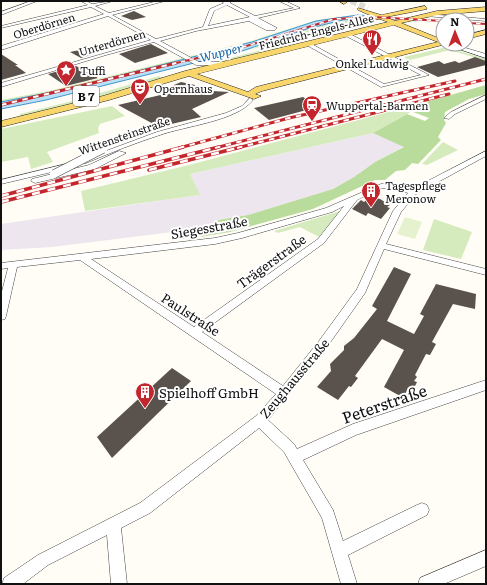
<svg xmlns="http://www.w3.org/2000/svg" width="487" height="585" font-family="Literata,serif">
  <rect width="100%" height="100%" fill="#fffdf5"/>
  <polygon fill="#eee6ef" points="373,133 405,146 375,162 354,177 333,189 248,215 217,220 208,231 193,239 189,230 52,247 1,250 1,224 199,195 190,174"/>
  <g fill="#d5ebbd">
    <polygon points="363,14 316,21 253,42 62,90 1,102 1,100 53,90 248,42 317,20"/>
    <polygon points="363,18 306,36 198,62 257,47 322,25"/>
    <polygon points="298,43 223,62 206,64 274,47"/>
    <polygon points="447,47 486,59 486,61 450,50 410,60 413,63 404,57"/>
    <polygon points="159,76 164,78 112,94 19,117 20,114 76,100"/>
    <polygon points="415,105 408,110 412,111 373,133 190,174 200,195 85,211 81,191 189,165"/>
    <polygon points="112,106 125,116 100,124 98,128 99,133 47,152 53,162 31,169 28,157 1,162 1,129"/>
    <polygon points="443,142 458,150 427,165 422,164"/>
    <polygon points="340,211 319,237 300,227 278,233 274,231"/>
    <polygon points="434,219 472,232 461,259 423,250"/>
  </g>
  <polygon fill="#b9dc9c" points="486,85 486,94 469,99 445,112 444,120 446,123 438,137 441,140 418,164 412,163 405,170 396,171 385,180 375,180 313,209 230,232 200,237 209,232 218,220 248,215 333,189 354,177 375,162 404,147 373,133 407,114 425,121 429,118 408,110 415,105"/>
  <polygon fill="#e6f2cf" points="405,217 422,222 415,239 397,234"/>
  <polygon fill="#b9e0f7" stroke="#3f96cf" points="358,15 454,20 443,20 443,23 379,18 343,20 310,28 242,51 46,100 1,109 1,102 62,90 252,42 316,21"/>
  <polygon fill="#fffdf5" points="362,13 383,13 441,18 441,24 389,19 363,19 365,16"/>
  <g fill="#5a524d">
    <polygon points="134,11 146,17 132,20 121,16"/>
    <polygon points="151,44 168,53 135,63 119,54"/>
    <polygon points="84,49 94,54 81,58 70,52"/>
    <polygon points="1,54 18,65 15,65 26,73 1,80"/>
    <polygon points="475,57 486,61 486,65 438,77 417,67 439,61 444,64 455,61 459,63"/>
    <polygon points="76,66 98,78 66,86 48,74"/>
    <polygon points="181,82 195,85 196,90 229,92 192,109 201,117 159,127 118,105 169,93 167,88"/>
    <polygon points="303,97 318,107 269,120 254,108"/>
    <polygon points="370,197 380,199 390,205 387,207 390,208 381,219 368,213 366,216 352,209 361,200 364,202"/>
    <polygon points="394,267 411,274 387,321 414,334 424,316 420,314 436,284 476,294 475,309 453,304 432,342 436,344 430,355 426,354 415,375 417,377 414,381 417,382 412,392 407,390 405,395 400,396 384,387 404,350 382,339 355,376 358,378 351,387 349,386 338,400 317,387 331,371 330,364 344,350 344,346 354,338 377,309 372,306"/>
    <polygon points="172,368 191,381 112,458 97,437"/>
  </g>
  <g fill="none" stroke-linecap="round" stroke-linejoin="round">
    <polyline stroke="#dbdad3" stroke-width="6" stroke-dasharray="6 3" stroke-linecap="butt" points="351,1 368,8"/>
    <defs>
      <g id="minor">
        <polygon points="31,1 37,1 1,15 1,12"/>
        <path d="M81 1H86L92 4 113 1 95 6 109 13 158 1H165L112 15 156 39 203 27 210 9 224 3 221 1H230V3L255 16 294 8 279 1H285L300 8 258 18 277 28 275 30H266L249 21 196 31 160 41 199 62H224L227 64 226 65H196L154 42 106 55 1 87V83L151 40 108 16 1 50V46L104 14 91 7 1 28V26L88 5ZM227 5 250 17 208 26 214 11Z"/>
        <polygon points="427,14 486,19 486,21 425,16"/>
        <polygon points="344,33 348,33 429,75 381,87 303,43 308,42 384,84 421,75 344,35"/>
        <polygon points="444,44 452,44 486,54 486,58"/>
        <polygon points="486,95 486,99 455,114 449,119 444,118 451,112"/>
        <path d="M250 98 253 100C237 121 185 126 160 135 135 143 110 153 86 163H83L79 161 157 132 226 113 242 106Z"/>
        <polygon points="119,151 126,153 95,169 35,183 31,181 32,179 89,165"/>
        <path d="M486 151V156L416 194 401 212 386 244 486 269V275L384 249 365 293 327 347 268 420 294 444 297 449 353 424 486 380V390L356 435 303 460 333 510 343 541 417 505 422 503 427 505 429 510 427 515 348 555 357 584H341L322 518 284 452 259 428 150 513 121 528 127 584H111L107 535 48 565 23 584H2L4 578 38 555 140 503 256 416 276 394 80 260 17 267 6 316 5 319 1 320V295L8 268 1 269V263L215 238 238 233 326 208 381 184H393L412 189ZM382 188H393L408 193 393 211 357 289 319 341 283 386 202 332 324 243 357 200ZM344 206 318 239 194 327 91 259 215 244 242 238 332 212Z"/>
        <polygon points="66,164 70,166 69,168 1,184 1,180"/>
        <polygon points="486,550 486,566 444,584 418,584 420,578"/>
      </g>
      <g id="major">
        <polygon points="339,1 346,1 347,2 344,4"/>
        <path d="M425 6 427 9 386 17 395 21 437 11 486 7V11L437 15 401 23 443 40V44H446L262 91 255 94 261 96 254 99 189 76 109 100 1 127V121L103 96 185 71 388 22 380 19 362 22V20L374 17 358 10V8L381 15ZM394 25 438 42 256 87 248 92 197 74Z"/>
        <polygon points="486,30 486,34 467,39 467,35"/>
      </g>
    </defs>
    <use href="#minor" stroke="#444" stroke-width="1"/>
    <use href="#major" stroke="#222" stroke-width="1"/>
    <use href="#minor" fill="#fff" fill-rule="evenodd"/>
    <use href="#major" fill="#f9d66b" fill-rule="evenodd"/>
    <defs>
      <g id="rail-far2">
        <polyline points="467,23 486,24"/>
        <polyline points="172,64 240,48 334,19 373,17 443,21"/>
      </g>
      <g id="rail-far1">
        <polyline points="1,105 176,63"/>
        <polyline points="179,148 289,118 455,81"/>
        <polyline points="215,148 486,79"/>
        <polyline points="237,148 449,94"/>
      </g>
      <g id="rail">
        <polyline points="149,170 241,147"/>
        <polyline points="1,196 183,147"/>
        <polyline points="1,202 219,147"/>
      </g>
    </defs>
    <use href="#rail-far2" stroke="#c4262e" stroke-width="2"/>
    <use href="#rail-far1" stroke="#c4262e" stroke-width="3"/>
    <use href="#rail" stroke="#c4262e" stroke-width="3.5"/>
    <use href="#rail-far2" stroke="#fff" stroke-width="1.5" stroke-dasharray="4.5" stroke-linecap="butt"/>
    <use href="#rail-far1" stroke="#fff" stroke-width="2" stroke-dasharray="5.5" stroke-linecap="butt"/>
    <use href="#rail" stroke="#fff" stroke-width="2.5" stroke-dasharray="8" stroke-linecap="butt"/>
    <defs>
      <polyline id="minor-bridge" points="54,174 103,149"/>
    </defs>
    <use href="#minor-bridge" stroke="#444" stroke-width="9" stroke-linecap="butt"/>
    <use href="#minor-bridge" stroke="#fff" stroke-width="8"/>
  </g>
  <defs>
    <symbol id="restaurant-pin" viewBox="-11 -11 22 30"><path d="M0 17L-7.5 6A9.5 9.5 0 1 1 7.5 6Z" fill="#c4262e" stroke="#fff"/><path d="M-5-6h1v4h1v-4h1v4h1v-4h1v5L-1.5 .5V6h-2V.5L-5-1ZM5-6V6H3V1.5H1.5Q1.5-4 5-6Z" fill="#fff"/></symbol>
    <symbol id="sight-pin" viewBox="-11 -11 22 30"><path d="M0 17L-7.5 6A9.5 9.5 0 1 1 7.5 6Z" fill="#c4262e" stroke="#fff"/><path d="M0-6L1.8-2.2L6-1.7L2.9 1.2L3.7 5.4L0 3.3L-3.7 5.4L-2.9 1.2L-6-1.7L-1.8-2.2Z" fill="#fff"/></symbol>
    <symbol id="theatre-pin" viewBox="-11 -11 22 30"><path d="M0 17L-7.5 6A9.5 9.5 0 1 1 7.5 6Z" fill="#c4262e" stroke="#fff"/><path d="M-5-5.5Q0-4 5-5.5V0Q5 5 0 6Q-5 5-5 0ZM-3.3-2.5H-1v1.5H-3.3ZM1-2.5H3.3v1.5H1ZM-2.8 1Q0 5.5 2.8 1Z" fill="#fff"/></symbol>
    <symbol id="station-pin" viewBox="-11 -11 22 30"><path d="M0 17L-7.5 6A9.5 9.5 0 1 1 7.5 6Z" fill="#c4262e" stroke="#fff"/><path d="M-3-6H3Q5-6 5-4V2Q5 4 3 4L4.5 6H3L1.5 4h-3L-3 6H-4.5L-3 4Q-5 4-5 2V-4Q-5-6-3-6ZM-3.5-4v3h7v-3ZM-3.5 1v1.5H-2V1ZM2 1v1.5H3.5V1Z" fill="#fff"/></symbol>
    <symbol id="building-pin" viewBox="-11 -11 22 30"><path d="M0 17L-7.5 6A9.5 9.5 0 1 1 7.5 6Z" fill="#c4262e" stroke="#fff"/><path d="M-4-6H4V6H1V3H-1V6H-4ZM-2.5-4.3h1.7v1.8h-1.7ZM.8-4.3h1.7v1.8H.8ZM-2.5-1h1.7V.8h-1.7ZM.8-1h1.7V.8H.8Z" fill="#fff"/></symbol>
  </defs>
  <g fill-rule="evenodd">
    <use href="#restaurant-pin" x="361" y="28" width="22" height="30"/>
    <use href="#sight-pin" x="55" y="59" width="22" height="30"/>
    <use href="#theatre-pin" x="129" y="77" width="22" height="30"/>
    <use href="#station-pin" x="301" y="94" width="22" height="30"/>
    <use href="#building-pin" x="360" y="180" width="22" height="30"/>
    <use href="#building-pin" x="134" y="381" width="22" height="30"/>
  </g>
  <g text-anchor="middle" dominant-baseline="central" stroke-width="4" stroke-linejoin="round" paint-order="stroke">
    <g font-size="11" fill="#111" stroke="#fff">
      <text transform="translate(44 25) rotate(-17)">Oberdörnen</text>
      <text transform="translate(316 31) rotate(-14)">Friedrich-Engels-Allee</text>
      <text transform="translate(112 42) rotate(-16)">Unterdörnen</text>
      <text transform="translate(124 135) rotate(-19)">Wittensteinstraße</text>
    </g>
    <g font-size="11" fill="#111" stroke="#fff" text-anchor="start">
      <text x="372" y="63" text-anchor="middle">Onkel Ludwig</text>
      <text x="80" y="70">Tuffi</text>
      <text x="154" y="88">Opernhaus</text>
      <text x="326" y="105">Wuppertal-Barmen</text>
      <text x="385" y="185">Tagespflege<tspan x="385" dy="13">Meronow</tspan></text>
    </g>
    <g font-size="12" font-style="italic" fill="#1768a6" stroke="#fff">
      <text transform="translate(221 52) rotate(-14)">Wupper</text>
    </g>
    <rect fill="#fff" stroke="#585858" stroke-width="1" x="73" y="86" width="26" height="20" rx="3"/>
    <g font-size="12" font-weight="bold" fill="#111">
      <text x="86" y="96">B 7</text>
    </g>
    <g font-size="13" fill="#111" stroke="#fff">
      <text transform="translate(209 227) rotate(-10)">Siegesstraße</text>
      <text transform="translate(271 261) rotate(-36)">Trägerstraße</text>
      <text transform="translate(191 314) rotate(33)">Paulstraße</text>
      <text transform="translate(294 378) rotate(-50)">Zeughausstraße</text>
    </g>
    <g font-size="13" fill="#111" stroke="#fff" text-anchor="start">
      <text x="159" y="392">Spielhoff GmbH</text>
    </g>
    <g font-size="16" fill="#111" stroke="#fff">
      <text transform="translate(384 403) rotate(-19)">Peterstraße</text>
    </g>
  </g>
  <rect width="487" height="585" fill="none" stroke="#111111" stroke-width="4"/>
  <g transform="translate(455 32) rotate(359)"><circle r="19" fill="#ffffff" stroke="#a0a0a0"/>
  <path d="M0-3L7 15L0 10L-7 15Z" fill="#c4262e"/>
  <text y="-6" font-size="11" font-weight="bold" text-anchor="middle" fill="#111111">N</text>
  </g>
</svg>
